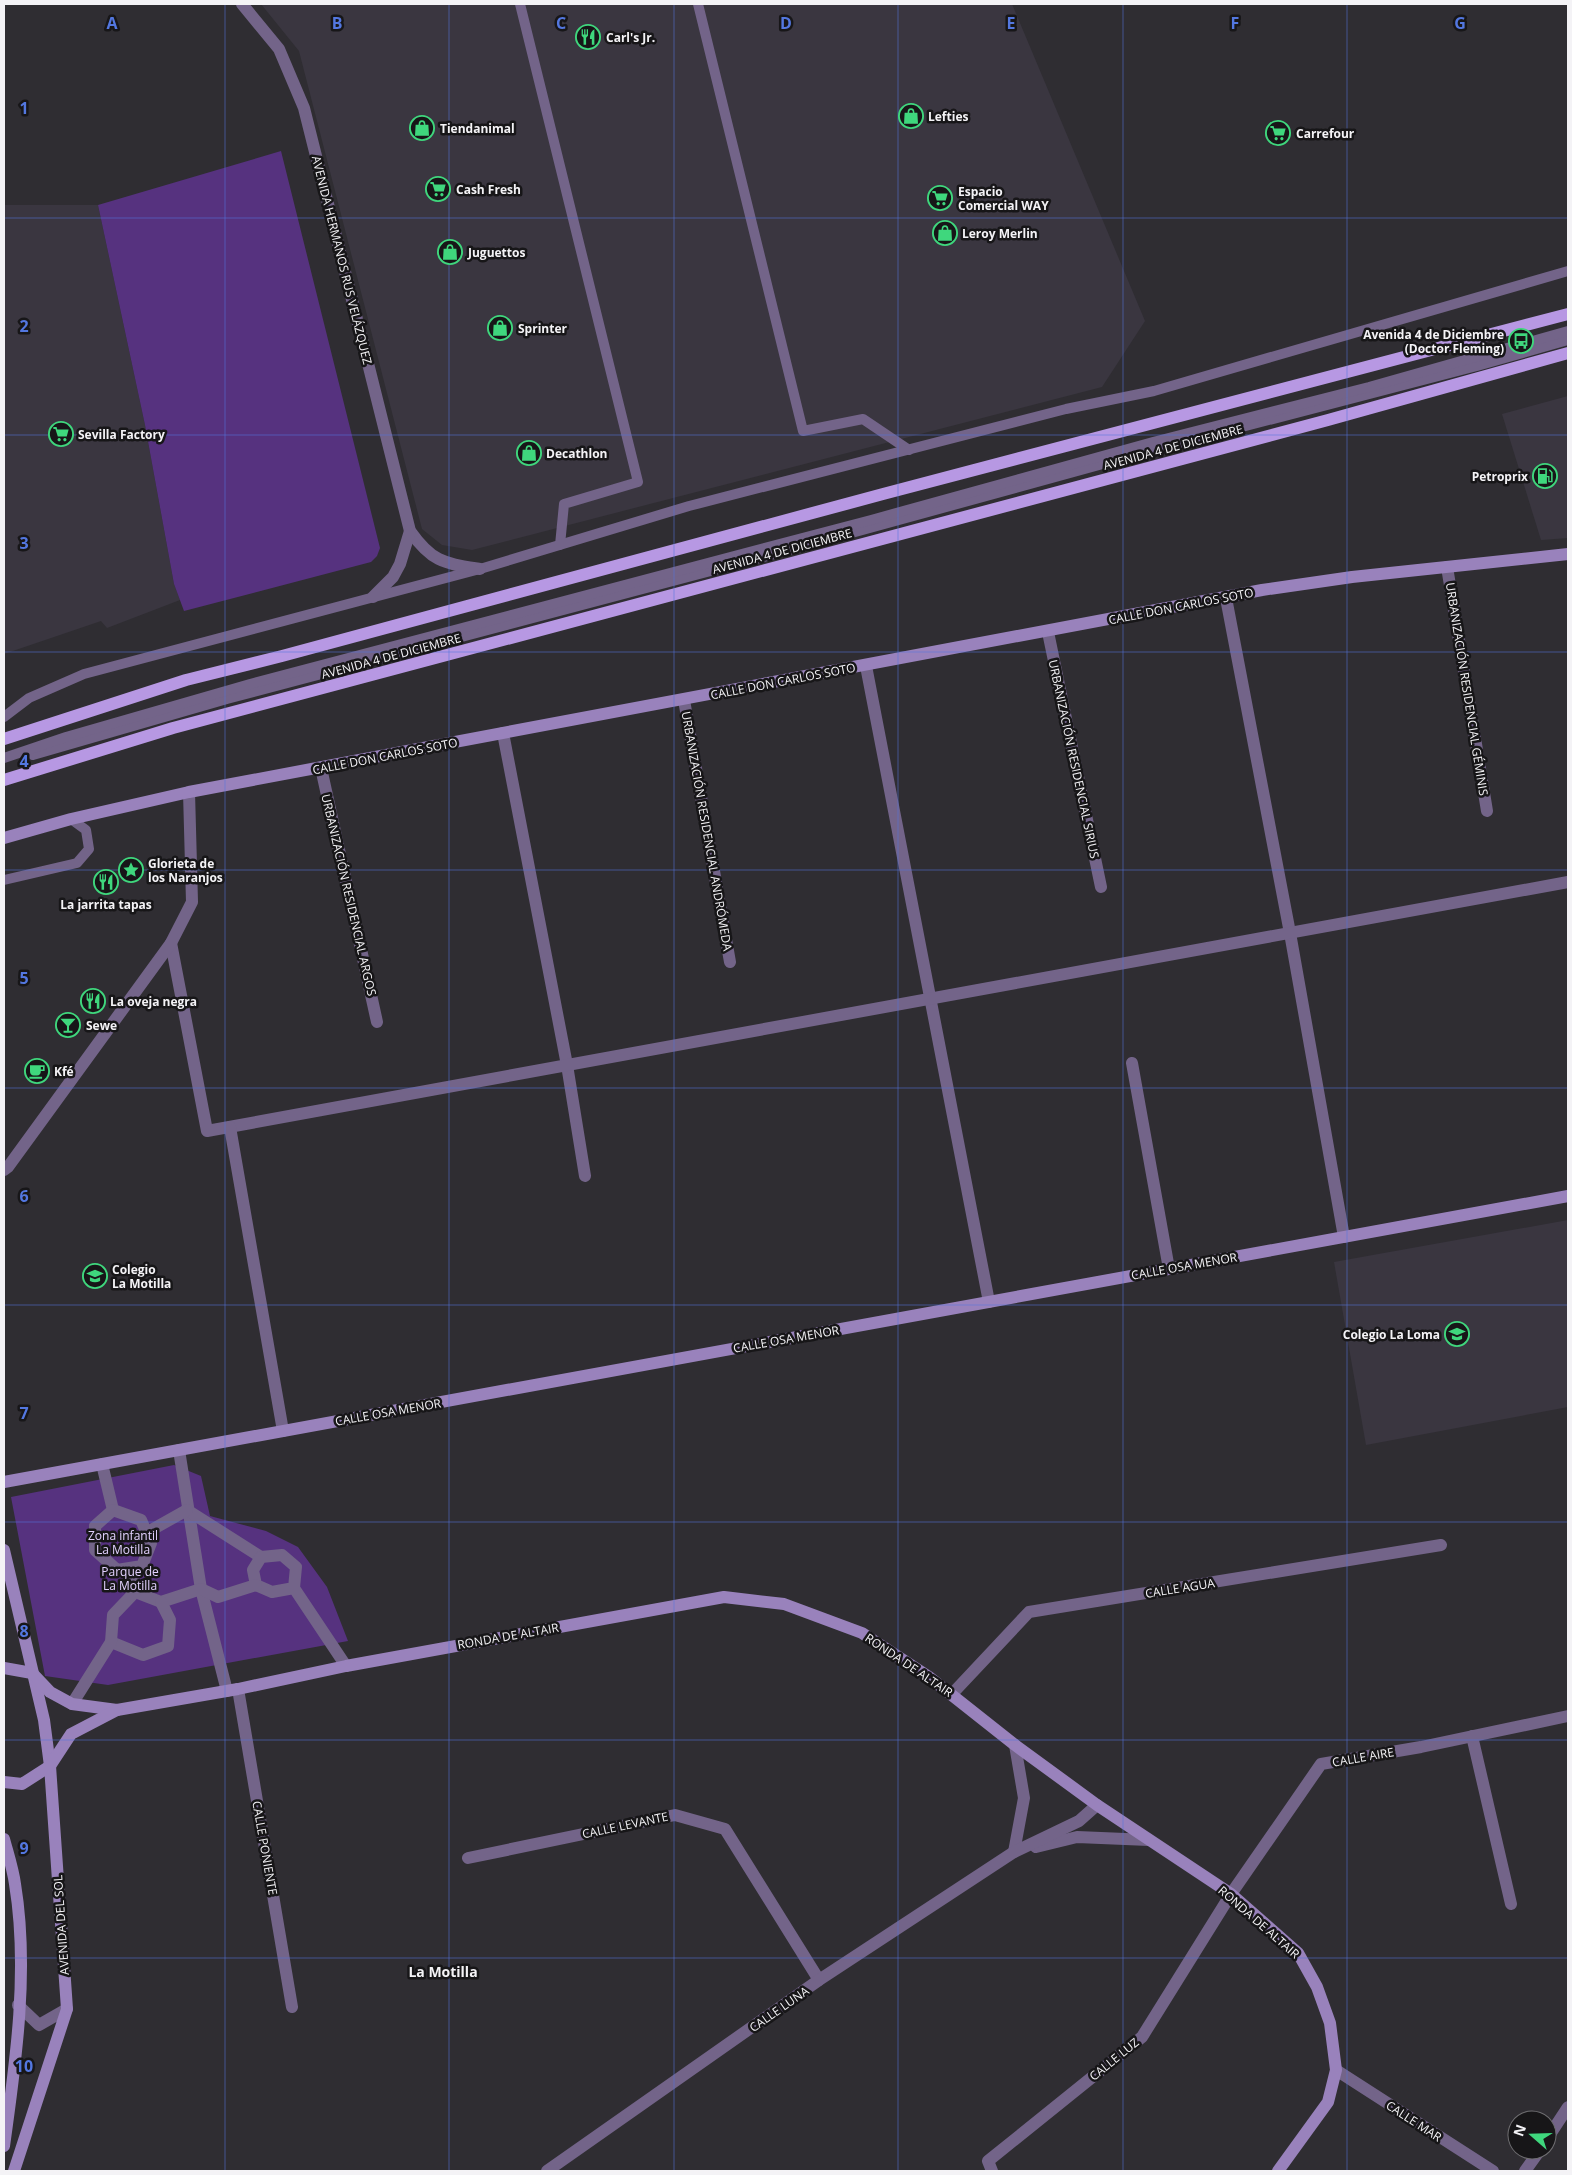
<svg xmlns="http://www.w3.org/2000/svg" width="1572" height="2175" font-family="'Open Sans',sans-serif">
  <rect width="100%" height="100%" fill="#2f2d32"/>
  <g fill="#3a3640">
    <polygon points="261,4 1012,4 1145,321 1102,387 472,550 442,545 422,529 299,51"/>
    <polygon points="4,205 98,205 145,425 174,584 180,600 107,628 101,621 4,654"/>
    <polygon points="1568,396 1568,538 1541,540 1502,414"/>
    <polygon points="1568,1220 1568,1407 1366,1445 1334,1262"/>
  </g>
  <g fill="#56327f">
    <polygon points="281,151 380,548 377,556 371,562 184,611 174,584 145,425 98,205"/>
    <polygon points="174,1465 201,1476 210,1516 266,1531 298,1547 327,1587 348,1641 108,1685 45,1676 11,1497"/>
  </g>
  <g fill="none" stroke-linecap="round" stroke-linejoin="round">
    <g stroke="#736489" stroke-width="10">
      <polyline points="520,4 638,482 564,504 560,545"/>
      <polyline points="698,4 803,431 863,419 909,450"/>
      <polyline points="4,717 29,698 84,674 480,569 689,506 1066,409 1154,391 1568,271"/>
      <polyline points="33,755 227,699 786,551 1161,448 1477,366 1568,340"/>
      <polyline points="4,758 66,737 250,684 871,520 1153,442 1369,387 1568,331"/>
      <polyline points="4,880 77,863 89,849 86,830 71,819"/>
    </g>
    <g stroke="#736489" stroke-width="12">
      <path d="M242 4 279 49 304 108 410 531C432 562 443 563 480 569"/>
      <polyline points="1447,567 1487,811"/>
      <polyline points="373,597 393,577 400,564 410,531"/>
      <polyline points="1226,598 1290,933 1344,1237"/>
      <polyline points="1048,632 1101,887"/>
      <polyline points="866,666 989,1302"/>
      <polyline points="684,700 730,962"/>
      <polyline points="503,733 567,1065 585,1176"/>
      <polyline points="321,768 377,1022"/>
      <polyline points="171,943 207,1131 1568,882"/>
      <polyline points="1132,1063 1169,1269"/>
      <polyline points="230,1127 283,1431"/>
      <polyline points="4,1170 8,1167 171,943 192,902 189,792"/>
      <polyline points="179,1450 201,1589 227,1691"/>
      <polyline points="102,1464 113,1510"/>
      <polygon points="113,1510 141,1520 151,1543 142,1566 117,1570 95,1550 95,1526"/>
      <polyline points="187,1510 261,1557"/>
      <polyline points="146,1533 187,1510"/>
      <polyline points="131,1568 135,1592"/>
      <polyline points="294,1588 272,1592 256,1585 253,1570 261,1557 282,1555 296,1567 294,1588 346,1666"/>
      <polyline points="135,1592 161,1602 201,1589 218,1597 256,1585"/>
      <polyline points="111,1642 143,1655 168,1646 170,1620 161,1602"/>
      <polyline points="238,1689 292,2007"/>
      <polyline points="952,1694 1029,1612 1441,1545"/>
      <polyline points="72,1704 111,1642 113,1615 135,1592"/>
      <polyline points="1472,1736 1511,1904"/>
      <polyline points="1036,1847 1077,1837 1149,1840"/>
      <polyline points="1014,1852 1024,1798 1015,1745"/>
      <polyline points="468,1858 675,1815 725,1829 819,1980"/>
      <polyline points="18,2005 39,2025 67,2009"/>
      <polyline points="1336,2070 1493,2171"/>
      <polyline points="1547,2139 1568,2107"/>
      <polyline points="547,2171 819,1980 1014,1852 1079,1821 1097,1805"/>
      <polyline points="992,2171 988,2161 1142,2037 1231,1894 1321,1764 1421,1747 1568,1716"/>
      <polyline points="1525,2171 1540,2150"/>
    </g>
    <g stroke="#9982bc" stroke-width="12">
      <polyline points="4,838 71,819 189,792 1262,590 1352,577 1568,554"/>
      <polyline points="4,1482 1568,1196"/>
      <polyline points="4,1550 44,1720 50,1766 67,2009 14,2171"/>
      <polyline points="4,1668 32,1673"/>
      <polyline points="32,1673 50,1692 72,1704 117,1710 238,1689 346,1666 724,1597 784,1604 862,1633 929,1677 1015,1745 1097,1805 1231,1894 1298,1953 1317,1987 1330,2023 1336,2070 1328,2102 1278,2171"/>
      <polyline points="4,1782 22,1784 50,1766 71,1734 117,1710"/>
      <path d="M4 1839C8 1854 13 1869 15 1884 29 1969 16 2061 4 2146"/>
    </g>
    <g stroke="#b798e3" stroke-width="12">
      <polyline points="4,739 186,680 282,656 883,494 1568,314"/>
      <polyline points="4,780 173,728 1328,420 1568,353"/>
    </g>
  </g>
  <path fill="none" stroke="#5377e0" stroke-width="1" stroke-opacity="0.55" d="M225 4V2171M449 4V2171M674 4V2171M898 4V2171M1123 4V2171M1347 4V2171M4 218H1568M4 435H1568M4 652H1568M4 870H1568M4 1088H1568M4 1305H1568M4 1522H1568M4 1740H1568M4 1958H1568"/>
  <defs>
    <symbol id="restaurant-ring" viewBox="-11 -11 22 22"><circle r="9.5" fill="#171618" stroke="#3fd77d" stroke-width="1.5"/><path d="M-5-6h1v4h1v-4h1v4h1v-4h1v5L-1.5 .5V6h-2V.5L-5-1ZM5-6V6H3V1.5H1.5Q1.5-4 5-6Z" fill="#3fd77d"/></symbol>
    <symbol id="shop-ring" viewBox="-11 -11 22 22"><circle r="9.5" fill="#171618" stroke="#3fd77d" stroke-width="1.5"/><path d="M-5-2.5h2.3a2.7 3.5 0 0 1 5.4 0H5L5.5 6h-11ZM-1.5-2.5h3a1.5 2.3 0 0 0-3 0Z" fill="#3fd77d"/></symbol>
    <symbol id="supermarket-ring" viewBox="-11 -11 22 22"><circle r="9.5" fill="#171618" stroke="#3fd77d" stroke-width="1.5"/><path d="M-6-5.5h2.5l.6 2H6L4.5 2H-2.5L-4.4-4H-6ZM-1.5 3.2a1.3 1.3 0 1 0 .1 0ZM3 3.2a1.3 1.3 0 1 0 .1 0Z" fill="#3fd77d"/></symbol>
    <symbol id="bus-ring" viewBox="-11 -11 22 22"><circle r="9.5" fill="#171618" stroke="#3fd77d" stroke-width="1.5"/><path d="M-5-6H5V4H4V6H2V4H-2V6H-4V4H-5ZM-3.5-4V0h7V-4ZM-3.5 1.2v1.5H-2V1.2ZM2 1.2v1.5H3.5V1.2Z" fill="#3fd77d"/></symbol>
    <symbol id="fuel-ring" viewBox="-11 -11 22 22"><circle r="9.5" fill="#171618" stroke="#3fd77d" stroke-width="1.5"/><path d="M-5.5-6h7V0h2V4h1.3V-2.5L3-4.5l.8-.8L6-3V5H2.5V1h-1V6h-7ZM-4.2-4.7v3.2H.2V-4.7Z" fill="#3fd77d"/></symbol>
    <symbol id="sight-ring" viewBox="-11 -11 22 22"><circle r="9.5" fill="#171618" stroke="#3fd77d" stroke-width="1.5"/><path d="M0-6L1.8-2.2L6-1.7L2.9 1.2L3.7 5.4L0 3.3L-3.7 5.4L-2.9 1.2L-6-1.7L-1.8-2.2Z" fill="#3fd77d"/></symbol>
    <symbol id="bar-ring" viewBox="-11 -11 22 22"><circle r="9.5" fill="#171618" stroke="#3fd77d" stroke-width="1.5"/><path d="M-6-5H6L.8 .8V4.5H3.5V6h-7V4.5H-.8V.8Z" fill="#3fd77d"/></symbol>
    <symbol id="cafe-ring" viewBox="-11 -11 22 22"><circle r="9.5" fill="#171618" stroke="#3fd77d" stroke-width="1.5"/><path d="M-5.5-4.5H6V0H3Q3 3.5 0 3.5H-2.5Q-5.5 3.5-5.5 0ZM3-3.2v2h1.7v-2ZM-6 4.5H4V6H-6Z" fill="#3fd77d"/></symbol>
    <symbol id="school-ring" viewBox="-11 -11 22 22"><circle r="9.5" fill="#171618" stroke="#3fd77d" stroke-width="1.5"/><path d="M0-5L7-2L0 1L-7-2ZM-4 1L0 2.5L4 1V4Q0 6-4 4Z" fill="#3fd77d"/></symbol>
  </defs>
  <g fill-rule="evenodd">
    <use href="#restaurant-ring" x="574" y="23" width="28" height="28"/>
    <use href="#shop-ring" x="897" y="102" width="28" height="28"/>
    <use href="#shop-ring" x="408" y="114" width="28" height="28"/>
    <use href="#supermarket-ring" x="1264" y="119" width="28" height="28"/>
    <use href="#supermarket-ring" x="424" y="175" width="28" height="28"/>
    <use href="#supermarket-ring" x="926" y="184" width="28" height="28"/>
    <use href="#shop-ring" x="931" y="219" width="28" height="28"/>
    <use href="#shop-ring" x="436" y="238" width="28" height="28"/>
    <use href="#shop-ring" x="486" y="314" width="28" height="28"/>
    <use href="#bus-ring" x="1507" y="327" width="28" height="28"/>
    <use href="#supermarket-ring" x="47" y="420" width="28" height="28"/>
    <use href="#shop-ring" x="515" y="439" width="28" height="28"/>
    <use href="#fuel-ring" x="1531" y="462" width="28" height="28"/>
    <use href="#sight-ring" x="117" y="856" width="28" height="28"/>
    <use href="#restaurant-ring" x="92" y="868" width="28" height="28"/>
    <use href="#restaurant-ring" x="79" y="987" width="28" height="28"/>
    <use href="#bar-ring" x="54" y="1011" width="28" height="28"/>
    <use href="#cafe-ring" x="23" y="1057" width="28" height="28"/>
    <use href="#school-ring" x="81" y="1262" width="28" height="28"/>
    <use href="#school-ring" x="1443" y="1320" width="28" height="28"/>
  </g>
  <g text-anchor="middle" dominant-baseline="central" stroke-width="5" stroke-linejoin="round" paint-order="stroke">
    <g font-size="12" font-weight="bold" fill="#f4f3f6" stroke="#171618" text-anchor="start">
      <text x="606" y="37">Carl's Jr.</text>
      <text x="928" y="116">Lefties</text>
      <text x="440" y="128">Tiendanimal</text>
      <text x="1296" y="133">Carrefour</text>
      <text x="456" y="189">Cash Fresh</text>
      <text x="958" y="191">Espacio<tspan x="958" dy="14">Comercial WAY</tspan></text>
      <text x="962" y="233">Leroy Merlin</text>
      <text x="468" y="252">Juguettos</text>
      <text x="518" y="328">Sprinter</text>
      <text x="1504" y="334" text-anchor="end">Avenida 4 de Diciembre<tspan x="1504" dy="14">(Doctor Fleming)</tspan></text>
      <text x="78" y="434">Sevilla Factory</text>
      <text x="546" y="453">Decathlon</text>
      <text x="1528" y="476" text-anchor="end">Petroprix</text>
      <text x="148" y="863">Glorieta de<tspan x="148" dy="14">los Naranjos</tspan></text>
      <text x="106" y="904" text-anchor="middle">La jarrita tapas</text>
      <text x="110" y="1001">La oveja negra</text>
      <text x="86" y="1025">Sewe</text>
      <text x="54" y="1071">Kfé</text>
      <text x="112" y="1269">Colegio<tspan x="112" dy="14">La Motilla</tspan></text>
      <text x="1440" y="1334" text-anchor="end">Colegio La Loma</text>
    </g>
    <g font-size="12" fill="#f4f3f6" stroke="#171618">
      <text transform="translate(342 260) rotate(76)">AVENIDA HERMANOS RUS VELÁZQUEZ</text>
      <text transform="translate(1173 447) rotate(-15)">AVENIDA 4 DE DICIEMBRE</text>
      <text transform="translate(782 551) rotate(-15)">AVENIDA 4 DE DICIEMBRE</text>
      <text transform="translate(1181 606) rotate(-11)">CALLE DON CARLOS SOTO</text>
      <text transform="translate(391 656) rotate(-15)">AVENIDA 4 DE DICIEMBRE</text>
      <text transform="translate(783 681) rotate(-11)">CALLE DON CARLOS SOTO</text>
      <text transform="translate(1467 689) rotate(81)">URBANIZACIÓN RESIDENCIAL GÉMINIS</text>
      <text transform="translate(385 756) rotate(-11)">CALLE DON CARLOS SOTO</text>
      <text transform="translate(1074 759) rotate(78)">URBANIZACIÓN RESIDENCIAL SIRIUS</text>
      <text transform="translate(707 831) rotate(80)">URBANIZACIÓN RESIDENCIAL ANDRÓMEDA</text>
      <text transform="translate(349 895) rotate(77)">URBANIZACIÓN RESIDENCIAL ARGOS</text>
      <text transform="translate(1184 1266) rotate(-10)">CALLE OSA MENOR</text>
      <text transform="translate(786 1339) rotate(-10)">CALLE OSA MENOR</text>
      <text transform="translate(388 1412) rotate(-10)">CALLE OSA MENOR</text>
      <text transform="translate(1180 1588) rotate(-9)">CALLE AGUA</text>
      <text transform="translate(508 1636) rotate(-10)">RONDA DE ALTAIR</text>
      <text transform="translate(909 1665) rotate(34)">RONDA DE ALTAIR</text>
      <text transform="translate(1363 1757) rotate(-10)">CALLE AIRE</text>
      <text transform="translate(625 1825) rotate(-12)">CALLE LEVANTE</text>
      <text transform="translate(265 1848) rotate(80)">CALLE PONIENTE</text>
      <text transform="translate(1259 1922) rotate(41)">RONDA DE ALTAIR</text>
      <text transform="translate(61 1925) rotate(-94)">AVENIDA DEL SOL</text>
      <text transform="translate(779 2009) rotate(-35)">CALLE LUNA</text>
      <text transform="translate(1114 2059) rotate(-39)">CALLE LUZ</text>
      <text transform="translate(1414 2121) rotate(33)">CALLE MAR</text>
    </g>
    <g font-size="12" fill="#e2d1fe" stroke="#171618">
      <text x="123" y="1535">Zona infantil<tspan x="123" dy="14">La Motilla</tspan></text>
      <text x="130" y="1571">Parque de<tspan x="130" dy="14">La Motilla</tspan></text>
    </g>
    <g font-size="14" font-weight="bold" fill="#f4f3f6" stroke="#171618">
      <text x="443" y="1971">La Motilla</text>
    </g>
  </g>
  <g font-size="16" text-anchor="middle" font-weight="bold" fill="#5377e0" stroke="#171618" stroke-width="5" stroke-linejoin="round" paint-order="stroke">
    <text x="112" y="29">A</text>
    <text x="337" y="29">B</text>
    <text x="561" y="29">C</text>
    <text x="786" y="29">D</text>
    <text x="1011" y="29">E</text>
    <text x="1235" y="29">F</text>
    <text x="1460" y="29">G</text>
    <text x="24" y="114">1</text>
    <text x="24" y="332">2</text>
    <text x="24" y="549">3</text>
    <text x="24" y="767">4</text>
    <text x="24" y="984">5</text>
    <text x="24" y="1202">6</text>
    <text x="24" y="1419">7</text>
    <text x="24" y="1637">8</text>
    <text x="24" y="1854">9</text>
    <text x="24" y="2072">10</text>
  </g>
  <rect width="1572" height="2175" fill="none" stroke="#f4f3f6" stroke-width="10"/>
  <g transform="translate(1532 2135) rotate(290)"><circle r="24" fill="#171618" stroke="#6f6e71"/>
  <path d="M0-4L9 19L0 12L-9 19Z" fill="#3fd77d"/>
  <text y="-8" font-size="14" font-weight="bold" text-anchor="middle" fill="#f4f3f6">N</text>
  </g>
</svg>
